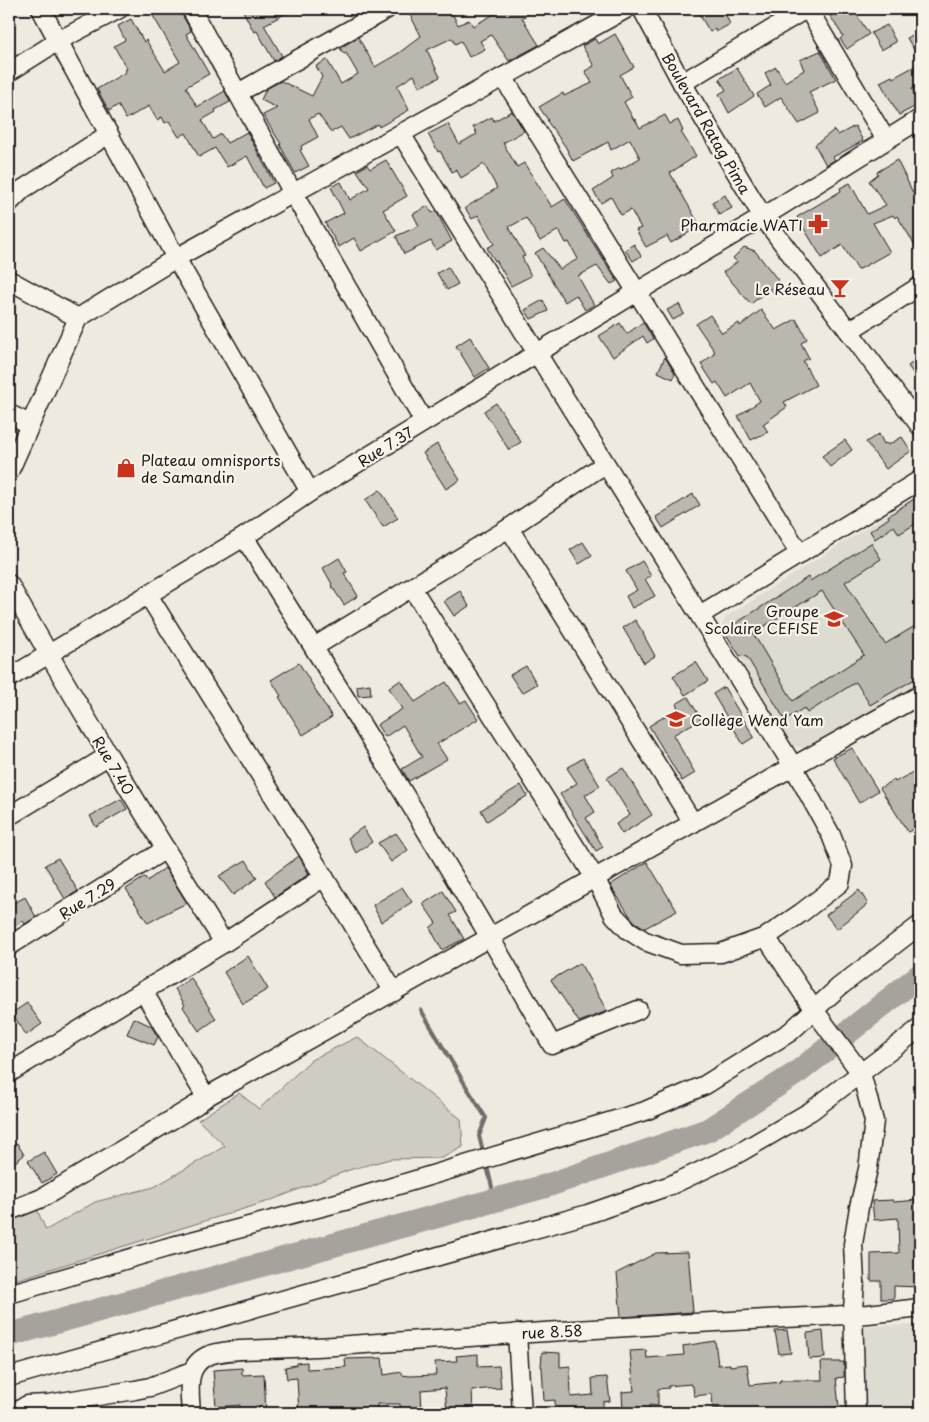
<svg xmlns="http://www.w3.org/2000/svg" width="929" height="1422" font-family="'Playpen Sans',sans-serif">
  <rect width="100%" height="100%" fill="#eeeae0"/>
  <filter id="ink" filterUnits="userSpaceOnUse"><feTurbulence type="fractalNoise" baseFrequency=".02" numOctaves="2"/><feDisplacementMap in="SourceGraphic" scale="10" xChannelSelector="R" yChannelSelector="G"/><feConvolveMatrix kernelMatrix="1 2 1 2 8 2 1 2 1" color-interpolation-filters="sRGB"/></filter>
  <g filter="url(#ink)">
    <g fill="#dedbd1">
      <polygon points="920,494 920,685 804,748 793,746 721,628 726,617"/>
      <polygon points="920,1325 920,1413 863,1413 858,1326"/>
    </g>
    <polygon fill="#cfccc3" stroke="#767470" points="357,1037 461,1119 463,1147 442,1158 390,1159 349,1170 269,1201 9,1282 9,1216 35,1205 46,1230 95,1202 154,1187 225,1146 198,1120 239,1093 259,1109 311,1060"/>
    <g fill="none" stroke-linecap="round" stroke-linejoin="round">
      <g stroke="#6f6d69" stroke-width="4">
        <polyline points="421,1010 466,1086 486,1118 479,1136 483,1152"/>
        <polyline points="487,1166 495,1200"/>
      </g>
      <polyline stroke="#a6a39d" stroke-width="24" points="9,1335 546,1186 708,1130 798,1072 920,975"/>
    </g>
    <g fill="#bab7af" stroke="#1c1c1c" fill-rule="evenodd">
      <polygon points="149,9 171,9 173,12 179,9 191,31 186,34 209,74 186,87 197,107 225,91 230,102 215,110 216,112 202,120 213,139 221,134 227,143 247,132 274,183 264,188 247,156 227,167 215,148 199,157 186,133 179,137 169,121 165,123 162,117 157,120 149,106 126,119 118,105 109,111 97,89 126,72 125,70 127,69 114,46 125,40 118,26 131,19 144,42 146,40 165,71 180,62"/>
      <polygon points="242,9 294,9 264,25 282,56 274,61 257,31 254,32"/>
      <polygon points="407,9 450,9 458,25 469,20 473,26 503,9 536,9 522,18 539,45 509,61 491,35 480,41 485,49 469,57 461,41 455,44 452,38 427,50 440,77 420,87 414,75 397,86 409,110 379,127 378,124 349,139 341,127 331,132 318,114 309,119 318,137 301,146 302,149 300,150 309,166 295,173 280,145 281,144 263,115 277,108 261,100 266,89 281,81 312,96 322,77 316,66 327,60 341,84 358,74 346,53 344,54 340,48 358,37 375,67 399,53 421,36"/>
      <polygon points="696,9 723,9 730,24 716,32 715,29 710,32"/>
      <polygon points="834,9 853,9 869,34 847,49 840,39 843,36 828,13"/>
      <polygon points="887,25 896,42 881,50 871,33"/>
      <polygon points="920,31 920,60 907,38"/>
      <polygon points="615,34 634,67 620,75 632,97 624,102 634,120 635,119 640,128 665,115 670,124 678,120 683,131 681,132 696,156 670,173 700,226 671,243 667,236 646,247 636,230 641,228 631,210 621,215 611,197 601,203 593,191 613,178 611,173 620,168 621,169 640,158 630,139 611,150 608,142 573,161 565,146 547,121 548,120 539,107 563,93 564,96 592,83 585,71 594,66 582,46 595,39 598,44"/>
      <polygon points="820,51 836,79 809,92 820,113 799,124 781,97 765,107 757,94 771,85 765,73 776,67 785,82 804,70 800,60"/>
      <polygon points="915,66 920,75 920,84 912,89 920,104 899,115 880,82 892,76 893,78"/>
      <polygon points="737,68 754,96 729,113 719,94 726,90 719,79"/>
      <polygon points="512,111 524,131 503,143 517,167 524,163 552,207 565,199 617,281 611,284 597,266 578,276 594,305 585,310 576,295 565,302 535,253 543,248 560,269 578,259 569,242 566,243 559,230 540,241 526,218 509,227 525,256 522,257 531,276 511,286 496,260 495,261 487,248 494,244 478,215 472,219 465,208 497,188 484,164 461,178 456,169 452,172 440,151 438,152 428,134 448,124 459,144 477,134 473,127 492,117 494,121"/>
      <polygon points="855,126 863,141 833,157 835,160 826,165 815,145 834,130 838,135"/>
      <polygon points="386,160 407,196 383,210 396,231 361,251 354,238 339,247 325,223 344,213 331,187 341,182 350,200 369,188 357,171 367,165 370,169"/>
      <polygon points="897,160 920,207 920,253 897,216 895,218 893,215 873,223 890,252 858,270 842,245 822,258 797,217 841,191 840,188 850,183 867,214 886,205 869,181 878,174 877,172"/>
      <polygon points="725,195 732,208 719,215 712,202"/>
      <polygon points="428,206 432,213 436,211 452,241 436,250 431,241 404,254 396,236 419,226 413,214"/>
      <polygon points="634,244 641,256 633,261 625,250"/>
      <polygon points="744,247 755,251 785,289 776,296 770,288 751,304 723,272 737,262 733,258"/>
      <polygon points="448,267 458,284 447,290 437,273"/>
      <polygon points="543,300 548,311 531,319 525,310"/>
      <polygon points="679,304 684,314 673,320 667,310"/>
      <polygon points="761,310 776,330 796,319 807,339 801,343 809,358 803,361 816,385 784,402 787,407 763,424 768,432 751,440 738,416 760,401 750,383 727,398 717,382 714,384 701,364 714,354 713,353 715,352 696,324 710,315 722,333 739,323 740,326"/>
      <polygon points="643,322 653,339 647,343 643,336 613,357 599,336 620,323 627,334"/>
      <polygon points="470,337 489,368 475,377 456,346"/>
      <polygon points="665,357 675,373 673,379 658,372"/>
      <polygon points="920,357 920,383 908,366"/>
      <polygon points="496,403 521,442 509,450 484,411"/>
      <polygon points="879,434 884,444 886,443 888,445 902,437 911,451 886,469 866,442"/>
      <polygon points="845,440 852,450 830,467 822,456"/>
      <polygon points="437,444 460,480 446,489 423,453"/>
      <polygon points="380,490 398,518 383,527 365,500"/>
      <polygon points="693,494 700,505 663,528 656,517"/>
      <polygon points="920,495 920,521 899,534 894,526 875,539 870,531 889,518 888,516"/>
      <polygon points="583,542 592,556 579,564 570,550"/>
      <path d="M871 543 881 559 845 582 885 644 915 626 920 635V676L870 705 856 682 807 713 804 708 785 720 747 657 740 656 724 631 808 577 810 581ZM822 591 864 655 793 701 753 633Z"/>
      <polygon points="339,558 347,572 344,573 358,596 344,605 331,585 332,584 323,568"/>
      <polygon points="642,561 651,576 645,579 655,596 632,608 626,596 637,590 626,571"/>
      <polygon points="460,591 469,606 454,616 444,601"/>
      <polygon points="635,620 644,634 643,634 655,656 644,663 623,628"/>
      <polygon points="696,662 708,681 685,695 673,676"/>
      <polygon points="299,663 332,717 303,735 279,697 281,696 271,680"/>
      <polygon points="526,666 537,684 522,693 510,675"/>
      <polygon points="401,680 415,702 446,682 460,703 466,700 478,719 437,744 447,759 409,781 402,769 422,757 403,725 385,737 377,725 402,709 389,688"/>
      <polygon points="370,684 371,695 358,696 357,686"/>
      <polygon points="724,687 754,737 743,744 713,694"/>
      <polygon points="688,697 701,719 673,735 695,773 682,781 649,726 678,708 676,704"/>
      <polygon points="852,748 878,791 859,803 833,758"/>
      <polygon points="583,758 600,786 585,795 595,812 586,818 603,847 596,851 560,794 577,783 567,768"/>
      <polygon points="623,768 652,815 622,834 616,824 630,815 607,778"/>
      <polygon points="920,768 920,825 908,832 880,788 894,780 895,782"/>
      <polygon points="521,785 527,796 487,821 481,810"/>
      <polygon points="121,799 127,809 96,827 90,816"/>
      <polygon points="363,827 372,842 356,853 348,838"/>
      <polygon points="396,833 408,850 391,862 378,843"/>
      <polygon points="299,856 309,874 275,897 265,881"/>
      <polygon points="58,858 78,891 65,899 45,865"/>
      <polygon points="246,860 257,878 233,895 219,876"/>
      <polygon points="647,862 677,911 645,928 635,922 630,916 610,885"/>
      <polygon points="165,868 187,903 166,913 148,923 126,889 145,877 147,881"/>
      <polygon points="402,887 412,902 381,922 373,905"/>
      <polygon points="859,890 868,904 837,929 826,915"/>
      <polygon points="443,891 456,912 450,915 464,939 442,950 430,928 436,923 423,904"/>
      <polygon points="25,897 36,917 25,924 23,921 9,929 9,906"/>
      <polygon points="248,956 268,989 243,1004 224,972"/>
      <polygon points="580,963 607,1011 579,1022 551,980"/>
      <polygon points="191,978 216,1019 199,1031 183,1007 185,1005 175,989"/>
      <polygon points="27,1003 42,1024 26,1035 12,1013"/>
      <polygon points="134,1018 151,1026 158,1037 154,1045 127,1034"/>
      <polygon points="17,1143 24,1155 9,1167 9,1149"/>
      <polygon points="44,1152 57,1174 42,1183 28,1161"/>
      <polygon points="893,1200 894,1202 919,1200 920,1246 916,1246 919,1287 894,1286 894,1299 881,1299 881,1281 871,1281 871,1254 899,1253 898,1218 874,1220 872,1201"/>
      <polygon points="688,1252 693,1312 621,1317 617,1273 656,1253"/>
      <polygon points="787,1330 791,1353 779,1354 775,1331"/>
      <polygon points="823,1331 825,1358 809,1359 807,1333"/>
      <polygon points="715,1341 718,1365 730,1364 730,1366 747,1364 750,1385 780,1382 780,1380 822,1380 821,1362 844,1362 844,1377 836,1378 839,1407 790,1409 790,1411 778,1411 778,1413 723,1413 722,1408 713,1409 712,1394 694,1396 693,1386 692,1386 691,1384 668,1386 669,1388 658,1389 658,1406 649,1405 650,1413 623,1413 622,1392 634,1391 630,1351 646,1350 647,1358 684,1355 683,1346"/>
      <polygon points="542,1352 560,1353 560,1367 570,1366 571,1397 593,1395 592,1378 607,1377 610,1401 603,1402 603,1413 555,1412 555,1400 544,1401 542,1367 541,1367"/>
      <polygon points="478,1354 478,1367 499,1366 501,1388 472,1390 473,1413 447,1413 445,1388 421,1390 422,1411 401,1413 400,1404 377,1404 377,1411 354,1413 299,1413 297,1378 287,1379 285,1367 296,1365 296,1363 307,1362 307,1369 346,1367 345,1359 382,1358 384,1375 402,1372 402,1375 410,1376 436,1375 435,1362 457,1361 456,1356"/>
      <polygon points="242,1368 242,1375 264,1374 266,1413 240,1413 240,1405 216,1407 213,1370"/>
    </g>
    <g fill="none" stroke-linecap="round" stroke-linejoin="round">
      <defs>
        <g id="minor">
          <polyline points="41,9 176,258 310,492"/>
          <polyline points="191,9 293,193 424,422"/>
          <polyline points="642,9 682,83 763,217 920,426"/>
          <polyline points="808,9 886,140"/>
          <polyline points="9,72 58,41 119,9"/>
          <polyline points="503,77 800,554"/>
          <polyline points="682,83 806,9"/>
          <polyline points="238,93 387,9"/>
          <polyline points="401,134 793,766 831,835 843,866 840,883 801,913 766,937 814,1010 861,1073 874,1121 868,1169 859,1207 853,1244 855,1283 853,1309 856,1413"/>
          <polyline points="9,203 23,189 109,134"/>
          <polyline points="9,280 78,318"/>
          <polyline points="849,331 920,286"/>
          <polyline points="9,414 30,424"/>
          <polyline points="9,472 78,318 176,258 626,9"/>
          <polyline points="509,528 693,823"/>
          <path d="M244 537C350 704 454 872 552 1045L638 1010"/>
          <path d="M9 584C77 706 150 825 224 943"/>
          <polyline points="412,588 595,878 614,915 628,930 645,941 681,954 721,953 766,937"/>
          <polyline points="148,595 324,877 394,992"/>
          <polyline points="700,615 920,480"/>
          <polyline points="314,647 509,528 605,464"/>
          <polyline points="9,678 244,537 310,492 637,292 763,217 920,119"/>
          <polyline points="9,816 108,756"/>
          <polyline points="9,946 166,849"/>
          <polyline points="143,991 206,1097"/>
          <polyline points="9,1073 143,991 224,943 324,877"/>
          <polyline points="9,1211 42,1198 196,1105 206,1097 920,695"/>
          <polyline points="9,1294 165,1248 352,1199 645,1111 705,1085 790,1032 839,987 920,925"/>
          <polyline points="517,1333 522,1413"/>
          <polyline points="9,1377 588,1214 671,1185 739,1153 811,1111 920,1028"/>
          <polyline points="9,1413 16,1412 27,1405 48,1404 135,1390 150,1387 192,1371"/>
          <path d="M191 1413C190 1393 184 1367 207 1356 224 1349 249 1350 267 1349 295 1348 323 1347 350 1345 523 1333 696 1322 868 1314L920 1308"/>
        </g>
      </defs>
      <use href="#minor" stroke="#1c1c1c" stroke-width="21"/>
      <use href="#minor" stroke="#f7f3e8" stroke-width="18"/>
    </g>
  </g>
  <defs>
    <symbol id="pharmacy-bare" viewBox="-9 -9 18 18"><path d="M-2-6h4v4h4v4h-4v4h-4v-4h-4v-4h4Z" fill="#c8321e" stroke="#f7f3e8" stroke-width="2.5" paint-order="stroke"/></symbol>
    <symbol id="bar-bare" viewBox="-9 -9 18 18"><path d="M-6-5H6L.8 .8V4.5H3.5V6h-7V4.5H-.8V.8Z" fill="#c8321e" stroke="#f7f3e8" stroke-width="2.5" paint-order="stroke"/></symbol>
    <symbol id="shop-bare" viewBox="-9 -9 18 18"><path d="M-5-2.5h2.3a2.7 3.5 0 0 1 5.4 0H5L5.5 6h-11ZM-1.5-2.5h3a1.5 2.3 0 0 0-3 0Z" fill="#c8321e" stroke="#f7f3e8" stroke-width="2.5" paint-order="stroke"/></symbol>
    <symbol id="school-bare" viewBox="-9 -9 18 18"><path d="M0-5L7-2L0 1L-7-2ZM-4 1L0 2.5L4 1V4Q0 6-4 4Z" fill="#c8321e" stroke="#f7f3e8" stroke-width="2.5" paint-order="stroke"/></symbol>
  </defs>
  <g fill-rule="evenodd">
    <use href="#pharmacy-bare" x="804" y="210" width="28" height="28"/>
    <use href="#bar-bare" x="826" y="274" width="28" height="28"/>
    <use href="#shop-bare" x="112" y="454" width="28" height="28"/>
    <use href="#school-bare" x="820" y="605" width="28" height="28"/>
    <use href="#school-bare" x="662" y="705" width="28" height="28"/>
  </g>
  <g text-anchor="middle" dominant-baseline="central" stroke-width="4.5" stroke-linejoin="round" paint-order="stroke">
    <g font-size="15" fill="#1c1c1c" stroke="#f7f3e8">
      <text transform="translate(707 123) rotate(60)">Boulevard Ratag Pima</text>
      <text transform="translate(385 446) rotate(-32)">Rue 7.37</text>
      <text transform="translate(114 765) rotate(59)">Rue 7.40</text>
      <text transform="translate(87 898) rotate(-32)">Rue 7.29</text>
      <text transform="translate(552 1331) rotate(-3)">rue 8.58</text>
    </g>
    <g font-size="15" fill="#1c1c1c" stroke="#f7f3e8" text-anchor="end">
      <text x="803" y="224">Pharmacie WATI</text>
      <text x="825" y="288">Le Réseau</text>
      <text x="141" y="459" text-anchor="start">Plateau omnisports<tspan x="141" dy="17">de Samandin</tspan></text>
      <text x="819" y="610">Groupe<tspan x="819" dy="17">Scolaire CEFISE</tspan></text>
      <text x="691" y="719" text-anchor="start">Collège Wend Yam</text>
    </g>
  </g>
  <rect width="929" height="1422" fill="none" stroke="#f7f3e8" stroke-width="30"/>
  <rect x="15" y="15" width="899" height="1392" fill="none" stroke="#1c1c1c" stroke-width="2" filter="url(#ink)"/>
</svg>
